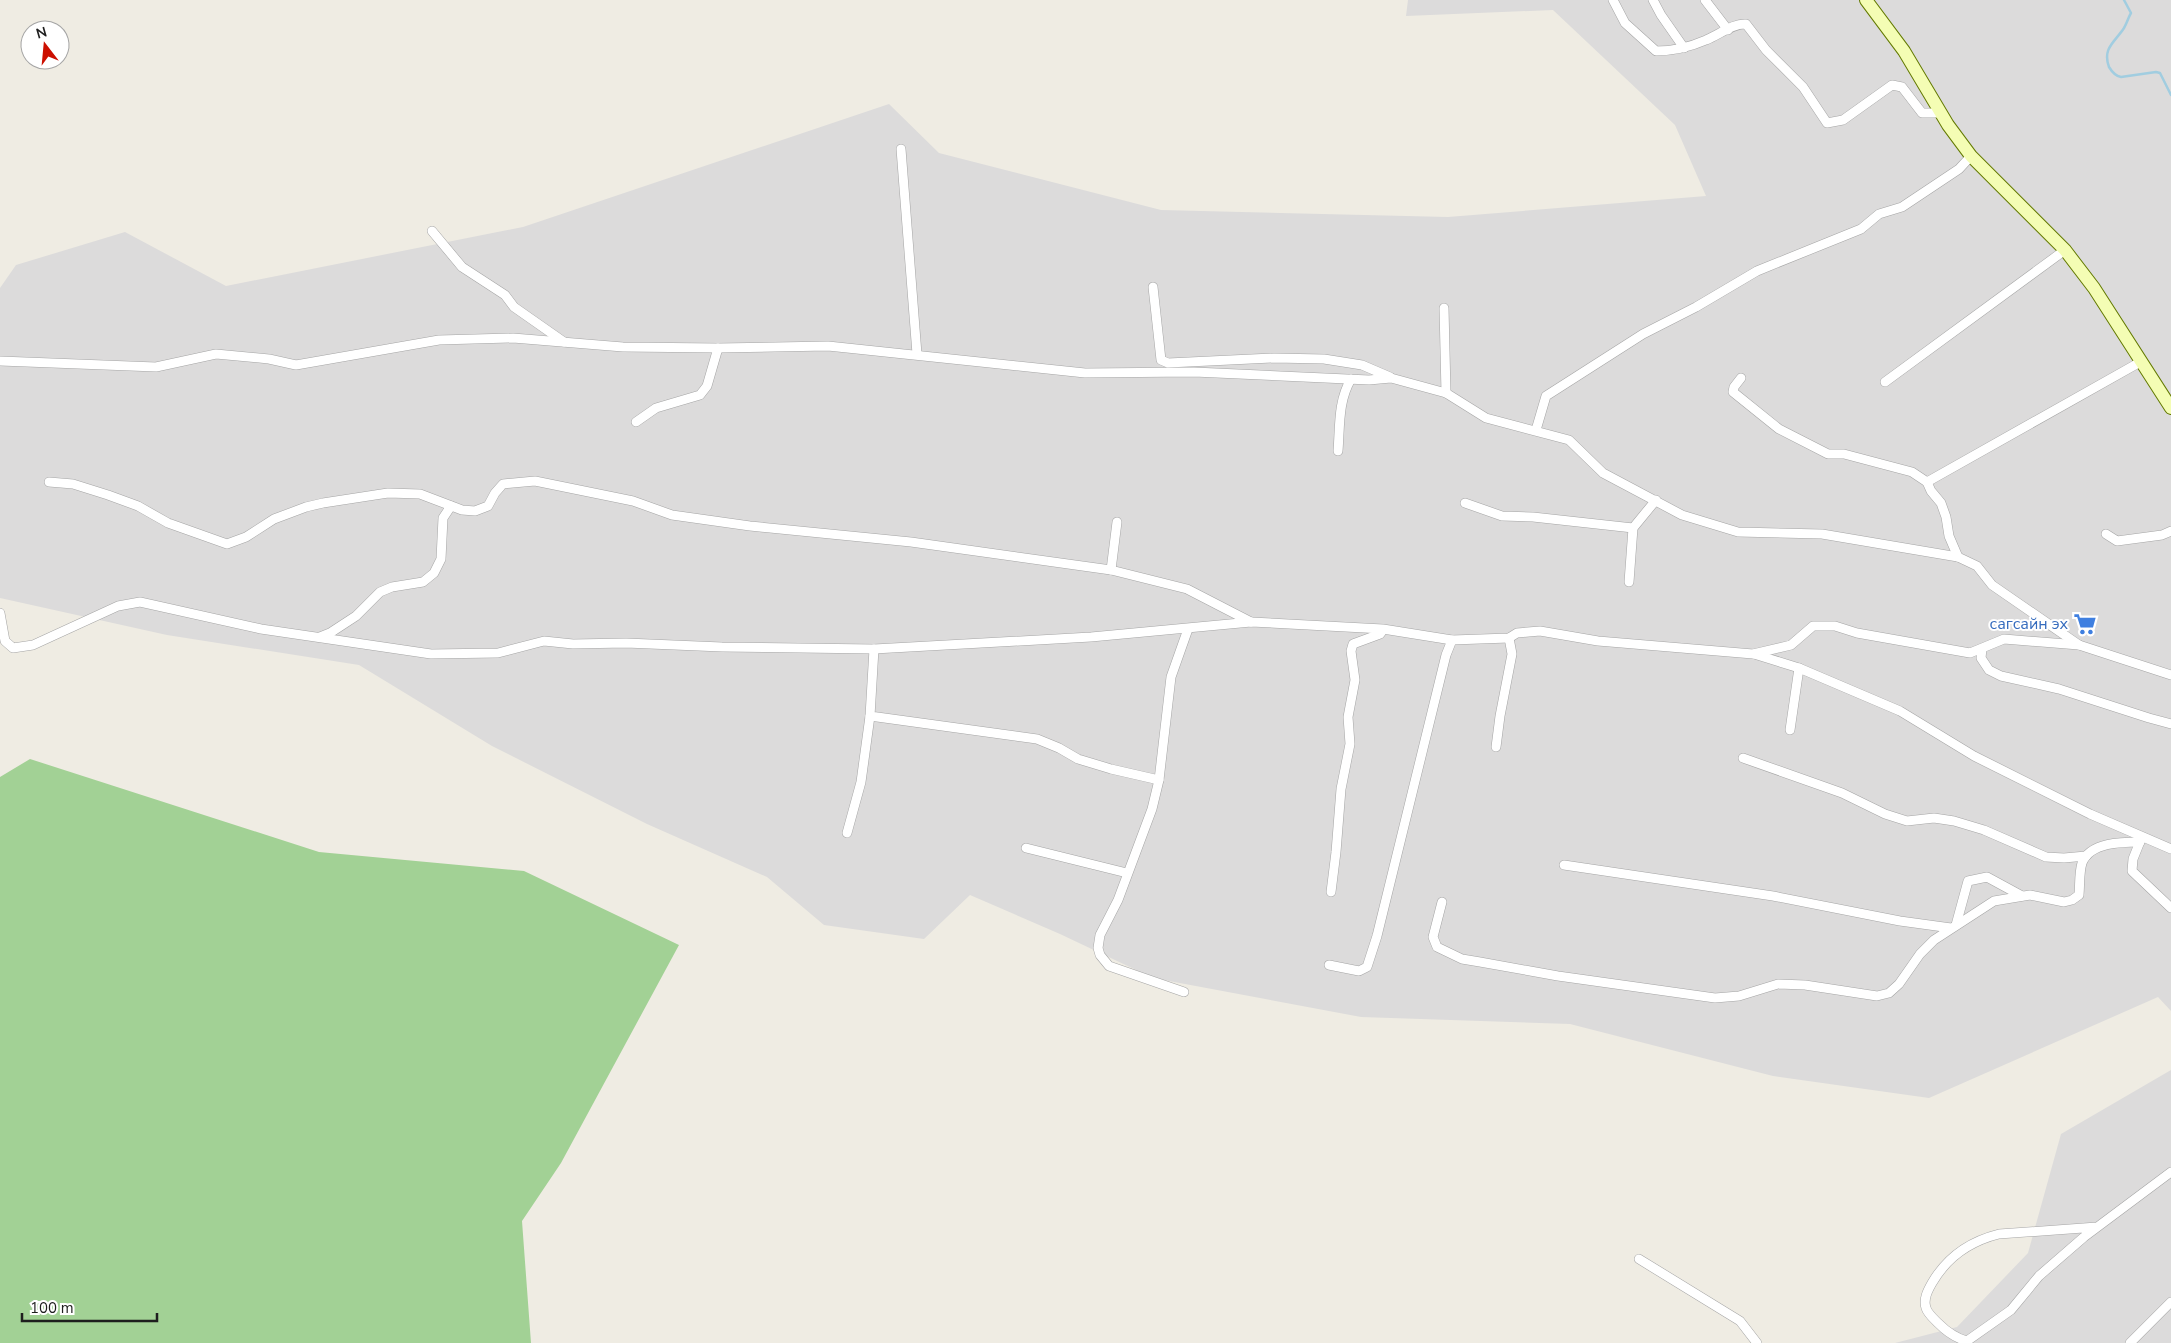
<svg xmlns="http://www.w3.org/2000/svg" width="2171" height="1343" font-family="'Nunito Sans',sans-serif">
  <rect width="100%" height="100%" fill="#efece3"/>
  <g fill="#dcdbdb">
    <polygon points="1408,0 2171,0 2171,1011 2158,997 1929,1098 1773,1076 1570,1024 1361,1017 1153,978 1060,934 970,895 924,939 824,925 767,877 647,824 492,746 359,665 167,635 0,598 0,288 16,265 125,232 226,286 523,227 889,104 939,153 1161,210 1448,217 1706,196 1675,125 1553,10 1406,16"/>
    <polygon points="2171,1070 2171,1343 1895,1343 1957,1327 2028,1253 2061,1134"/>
  </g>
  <polygon fill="#a2d195" points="30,759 319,852 524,871 679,945 561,1163 522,1221 531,1343 0,1343 0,777"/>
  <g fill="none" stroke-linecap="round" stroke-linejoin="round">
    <path stroke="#a1cde0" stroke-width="2.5" d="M2124 0 2131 13C2128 18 2127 23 2124 28 2115 42 2102 48 2109 67 2112 72 2115 76 2121 77L2156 72 2160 73 2171 95"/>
    <defs>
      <g id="minor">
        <path d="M1613 0 1625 23 1656 51C1674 51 1690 47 1706 40 1719 35 1733 23 1746 24L1766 50 1803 87 1827 123 1843 120 1892 85 1902 87 1922 113H1940"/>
        <polyline points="1653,0 1661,15 1684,48"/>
        <polyline points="1705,0 1728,30"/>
        <polyline points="901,149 917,354"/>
        <polyline points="432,231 462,267 505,295 514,307 564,342"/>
        <polyline points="1153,287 1161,360 1168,363 1274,358 1324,359 1362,365 1390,377"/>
        <polyline points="1444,308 1446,393"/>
        <polyline points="0,361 156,367 216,354 269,359 296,365 439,340 513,338 623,347 718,348 828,346 1085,373 1194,372 1369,380 1391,378 1446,393 1486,418 1569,440 1603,473 1682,515 1738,532 1822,534 1958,557 1977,566 1992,585 2079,645"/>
        <polyline points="1741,378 1734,387 1733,392 1779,429 1828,454 1844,454 1912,472 1927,482"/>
        <polyline points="1885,382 2065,250"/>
        <polyline points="636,422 656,408 700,395 707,386 718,348"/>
        <polyline points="1536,430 1546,396 1643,334 1696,307 1757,271 1861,229 1879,214 1902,207 1959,169 1971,156"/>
        <path d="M1338 451C1340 426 1338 401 1351 379"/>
        <polyline points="49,482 73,484 108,495 138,506 168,523 227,544 246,537 274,519 306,507 323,503 388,493 420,494 462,510 475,511 488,506 495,493 503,484 535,481 633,501 672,515 750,526 911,542 1111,570 1187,589 1251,622"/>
        <polyline points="1465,503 1502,516 1533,517 1633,528"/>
        <polyline points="2106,534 2117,541 2162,535 2171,531"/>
        <polyline points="1958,557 1949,536 1946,517 1941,503 1931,491 1927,482 2142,361"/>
        <polyline points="1111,570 1117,522"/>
        <polyline points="1629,582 1633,528 1656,500"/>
        <polyline points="0,613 5,641 13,648 33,645 118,606 140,602 261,629 431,654 498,653 544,641 573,644 626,643 722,647 874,649 1091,637 1251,622 1383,629 1452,640 1509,638 1517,633 1540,631 1598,641 1753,654 1791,645 1813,626 1835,626 1857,633 1970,653 2004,639 2079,645 2171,675"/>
        <polyline points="320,637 330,633 356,616 380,592 392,587 423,582 434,573 441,559 443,518 451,506"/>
        <polyline points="874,649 870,716 1037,739 1059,748 1078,759 1111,769 1159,780"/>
        <polyline points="1982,649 1981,658 1989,670 2001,676 2059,689 2149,718 2171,724"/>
        <polyline points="1754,654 1799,668 1900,711 1974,756 2090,814 2171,849"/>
        <polyline points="1790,730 1799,668"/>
        <polyline points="1496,747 1500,716 1512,654 1509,638"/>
        <polyline points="1743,758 1842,793 1885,814 1907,821 1934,818 1954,821 1984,830 2046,857 2064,858 2086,856"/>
        <polyline points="847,833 861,782 870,716"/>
        <polyline points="2141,839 2133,859 2132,871 2171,908"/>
        <polyline points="1026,848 1127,873"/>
        <polyline points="1564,865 1773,896 1900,921 1951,928"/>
        <polyline points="1331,892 1336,852 1341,789 1350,744 1348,717 1355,680 1351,651 1353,644 1380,634 1383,630"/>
        <path d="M1442 902 1433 937 1437 947 1462 959 1480 962 1558 976 1715 998 1739 996 1778 984 1805 985 1877 996 1889 993 1899 984 1920 954 1934 940 1994 901 2030 895 2064 902 2072 900 2079 895C2080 884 2079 873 2082 863 2090 842 2122 842 2140 842"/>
        <polyline points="1956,925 1968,881 1987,877 2022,896"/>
        <polyline points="1329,965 1359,971 1367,967 1377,936 1446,655 1452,640"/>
        <polyline points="1184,992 1109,966 1100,955 1098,948 1100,935 1118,900 1152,809 1159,780 1171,677 1188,629"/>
        <path d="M2097 1227 1999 1234C1971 1241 1947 1257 1932 1283 1928 1290 1923 1299 1926 1308 1928 1314 1934 1319 1938 1323 1947 1332 1955 1338 1967 1341L2011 1310 2039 1276 2084 1237 2171 1172"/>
        <polyline points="1639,1259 1740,1321 1757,1343"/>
        <polyline points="2130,1343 2171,1302"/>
      </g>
      <polyline id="secondary" points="1866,0 1904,51 1948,125 1971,156 2065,250 2094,288 2171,408"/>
    </defs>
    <use href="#minor" stroke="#a5a5a5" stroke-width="10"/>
    <use href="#secondary" stroke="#637a00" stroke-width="14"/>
    <use href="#minor" stroke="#fff" stroke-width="9"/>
    <use href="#secondary" stroke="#f4fdb4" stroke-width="12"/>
  </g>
  <defs>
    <symbol id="supermarket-bare" viewBox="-9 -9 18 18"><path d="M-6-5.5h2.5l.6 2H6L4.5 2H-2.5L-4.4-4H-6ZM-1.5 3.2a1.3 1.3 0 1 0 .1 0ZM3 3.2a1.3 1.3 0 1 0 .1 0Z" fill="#3f7fe0" stroke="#fff" stroke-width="2.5" paint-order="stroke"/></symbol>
  </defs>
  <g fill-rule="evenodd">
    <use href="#supermarket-bare" x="2069" y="608" width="32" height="32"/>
  </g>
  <g text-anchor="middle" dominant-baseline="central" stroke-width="4" stroke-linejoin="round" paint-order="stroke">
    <g font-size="16" fill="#366cbe" stroke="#fff" text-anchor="end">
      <text x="2068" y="624">сагсайн эх</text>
    </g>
  </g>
  <g transform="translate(45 45) rotate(344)"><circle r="24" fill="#ffffff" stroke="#a5a5a5"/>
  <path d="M0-4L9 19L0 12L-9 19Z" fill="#cc0f00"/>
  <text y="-8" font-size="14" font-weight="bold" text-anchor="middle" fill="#1e1e1e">N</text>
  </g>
  <path d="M22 1313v8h135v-8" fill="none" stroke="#1e1e1e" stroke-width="2.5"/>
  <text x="30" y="1313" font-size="15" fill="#1e1e1e" stroke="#ffffff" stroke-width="4" paint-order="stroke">100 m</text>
</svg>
